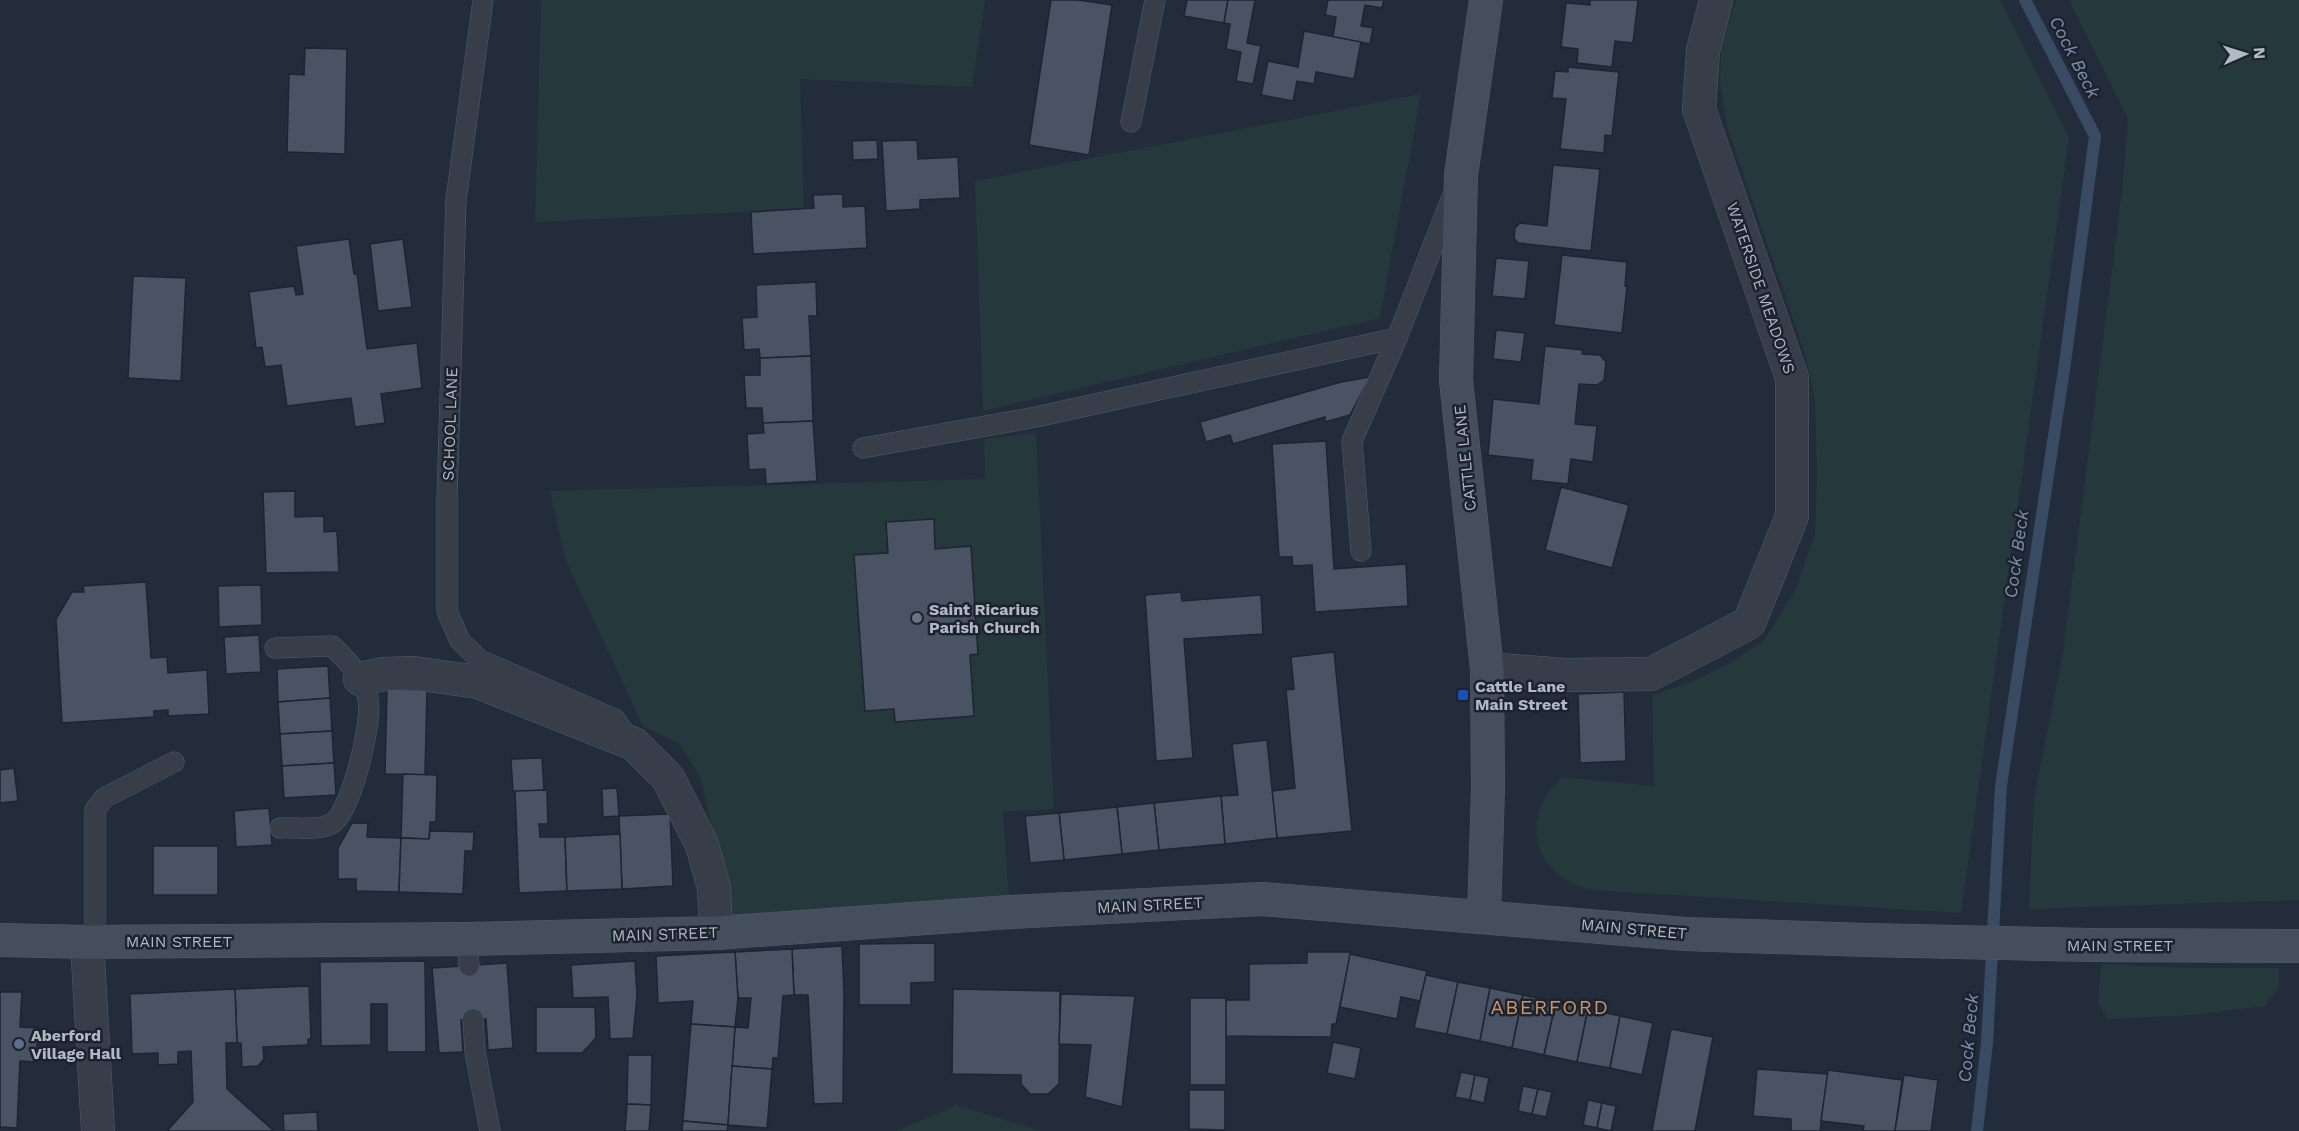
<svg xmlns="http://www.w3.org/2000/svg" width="2299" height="1131" font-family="'Work Sans',sans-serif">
  <rect width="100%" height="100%" fill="#232c3a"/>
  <g fill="#25383b">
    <polygon points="541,0 985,0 972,87 800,79 804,209 535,222"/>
    <path d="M1736 0H2000L2069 138 1961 913 1590 890C1531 875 1519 817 1562 777L1654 786 1652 695 1691 682 1729 664 1764 640 1796 589 1815 534 1817 474 1815 401 1805 354 1727 127 1720 84 1721 48Z"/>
    <polygon points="2069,0 2299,0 2299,900 2029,909 2034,797 2063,652 2122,191 2128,119"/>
    <polygon points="1421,94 1380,318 983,411 975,181"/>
    <polygon points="1036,433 1054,809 1003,812 1010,912 716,933 711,824 700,777 680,744 643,726 566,561 550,491 985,479 984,439"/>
    <polygon points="2101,964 2188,968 2279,968 2279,987 2265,1006 2191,1015 2108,1019 2098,1002"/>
    <polygon points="957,1105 1041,1131 896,1131"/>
  </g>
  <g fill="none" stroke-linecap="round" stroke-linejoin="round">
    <polyline stroke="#394a63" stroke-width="12" points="1977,1131 1987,1043 2001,786 2065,363 2095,136 2025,0"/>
  </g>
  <g fill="#495363" stroke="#1e2531" stroke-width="1.5">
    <polygon points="1051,0 1078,0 1112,5 1089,155 1029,145"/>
    <polygon points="1187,0 1228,0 1224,23 1184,16"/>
    <polygon points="1228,0 1255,0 1247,43 1261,46 1253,84 1236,81 1241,52 1226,49 1230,24 1224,23"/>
    <polygon points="1328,0 1384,0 1382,8 1365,5 1361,26 1373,28 1370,44 1333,37 1336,17 1325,15"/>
    <polygon points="1590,0 1638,0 1633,43 1615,41 1612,67 1577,63 1578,49 1561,47 1566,3 1590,5"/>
    <polygon points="1304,31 1361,42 1354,79 1316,72 1314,84 1297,81 1293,101 1261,95 1268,61 1298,67"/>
    <polygon points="305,48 347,49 345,154 287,152 289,74 304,75"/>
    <polygon points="1568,67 1619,72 1612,136 1605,135 1604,153 1560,149 1566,99 1552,98 1555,71 1568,72"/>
    <polygon points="877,140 878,159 853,160 852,141"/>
    <polygon points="917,140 918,159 958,157 960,198 920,200 920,209 886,211 882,141"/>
    <polygon points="1553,165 1600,169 1591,251 1518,243 1514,238 1515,228 1520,223 1547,226"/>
    <polygon points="843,194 843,207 865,206 867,248 753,254 751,212 814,208 813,195"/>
    <polygon points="349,239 354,274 357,274 367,349 417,343 422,388 381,394 385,423 355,427 351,398 287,406 281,365 265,367 262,347 256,348 249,292 294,286 296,295 303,294 296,246"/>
    <polygon points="403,239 412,307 378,311 370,244"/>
    <polygon points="1562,255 1627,262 1625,286 1627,286 1622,333 1554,325"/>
    <polygon points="1496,258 1529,261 1525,299 1492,296"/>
    <polygon points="133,276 186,278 181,381 128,378"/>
    <polygon points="816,282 817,316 809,316 811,356 760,358 759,349 744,350 742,318 757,317 756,285"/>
    <polygon points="1496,330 1525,333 1521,362 1493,359"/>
    <polygon points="1545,346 1583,350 1582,354 1600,355 1606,362 1604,380 1597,385 1579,384 1575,424 1597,426 1593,462 1571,459 1568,484 1531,480 1533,460 1488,455 1493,399 1539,404"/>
    <polygon points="811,356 813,421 763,423 762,408 746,408 744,375 760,375 760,358"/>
    <polygon points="1370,377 1350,415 1325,422 1325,417 1233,444 1230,435 1206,442 1200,422 1341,382"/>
    <polygon points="813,421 817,481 766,484 765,469 749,470 747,434 764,433 763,423"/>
    <polygon points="1326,441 1334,569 1406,564 1408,606 1315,612 1312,565 1293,566 1292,557 1279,557 1272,444"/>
    <polygon points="1561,487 1629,505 1612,568 1545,550"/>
    <polygon points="295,491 295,517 324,516 324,532 337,531 339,572 266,573 263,492"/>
    <polygon points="934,519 935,549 971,546 978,654 970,655 974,716 895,722 894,709 865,711 854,555 888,553 886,522"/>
    <polygon points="146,582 151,658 167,657 168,673 207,670 209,714 168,716 168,710 154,711 154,717 62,723 56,619 72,592 84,592 83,586"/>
    <polygon points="261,585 262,625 219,627 218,586"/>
    <polygon points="1181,592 1182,601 1261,595 1263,634 1184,639 1193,758 1156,761 1145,595"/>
    <polygon points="259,635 261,672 226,674 224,637"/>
    <polygon points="1334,652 1352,831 1277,838 1272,791 1295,788 1286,690 1294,689 1291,657"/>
    <polygon points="328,666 330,698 278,702 277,669"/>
    <polygon points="387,689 427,690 425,775 385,774"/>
    <polygon points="1624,692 1626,761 1580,763 1578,694"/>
    <polygon points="330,698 332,731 280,734 278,702"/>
    <polygon points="332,731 334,763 282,766 280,734"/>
    <polygon points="1267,740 1277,838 1225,844 1221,796 1238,795 1232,744"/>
    <polygon points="542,758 544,790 513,792 511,759"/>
    <polygon points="334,763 336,795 284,798 282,766"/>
    <polygon points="14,768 18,801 0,803 0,770"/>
    <polygon points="403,774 437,775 436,822 430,822 429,839 401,838"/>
    <polygon points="617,788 619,816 603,817 602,789"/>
    <polygon points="547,790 548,824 539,824 540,837 565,837 567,891 519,893 515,791"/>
    <polygon points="1221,796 1225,844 1159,850 1154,803"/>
    <polygon points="1154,803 1159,850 1122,854 1117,807"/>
    <polygon points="1117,807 1122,854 1064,860 1059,813"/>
    <polygon points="269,808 272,845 236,847 234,811"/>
    <polygon points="1059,813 1064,860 1030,863 1025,816"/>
    <polygon points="670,814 673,886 622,889 619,816"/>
    <polygon points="352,823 368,823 367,837 401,838 399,892 356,891 356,879 338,879 338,848"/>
    <polygon points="430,831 474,832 473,851 465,851 463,894 399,892 401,838 429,839"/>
    <polygon points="620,834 622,889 567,891 565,837"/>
    <rect x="153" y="846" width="65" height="49"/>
    <polygon points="935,943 935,982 911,983 911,1005 859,1005 859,944"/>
    <polygon points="842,946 844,993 843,1103 814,1104 808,995 794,995 792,949"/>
    <polygon points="792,949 794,995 783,996 778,1058 773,1058 772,1069 732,1066 735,1027 748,1028 751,998 738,998 735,952"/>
    <polygon points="735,952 738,998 735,1027 691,1024 693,1001 658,1003 656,956"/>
    <polygon points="1307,952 1351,952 1336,1024 1332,1024 1331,1037 1226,1036 1225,1000 1249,1000 1249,964 1307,963"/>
    <polygon points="1350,954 1427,971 1420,1001 1401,997 1397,1019 1340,1007"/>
    <polygon points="425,961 426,1052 387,1052 387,1004 371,1004 371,1045 321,1046 320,962"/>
    <polygon points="635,961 637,995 633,1038 610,1039 608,997 573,998 571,965"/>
    <polygon points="507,963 513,1048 488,1050 486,1019 473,1019 461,1020 463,1052 439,1053 432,968"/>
    <polygon points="1426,975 1458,982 1447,1034 1414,1028"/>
    <polygon points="1458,982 1490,988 1480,1041 1447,1034"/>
    <polygon points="309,986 311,1039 308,1039 308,1045 263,1047 264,1059 258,1066 242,1067 241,1043 237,1043 235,989"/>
    <polygon points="1490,988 1523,995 1512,1048 1480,1041"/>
    <polygon points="235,989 237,1043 226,1043 227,1089 274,1131 167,1131 193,1102 191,1051 178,1052 178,1064 158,1065 158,1053 132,1054 130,994"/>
    <polygon points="953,989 1060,991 1059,1084 1048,1094 1030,1094 1021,1084 1021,1075 952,1074"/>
    <polygon points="0,992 22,992 20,1027 38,1028 36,1062 20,1061 17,1128 0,1127"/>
    <polygon points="1061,994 1135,996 1122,1107 1085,1097 1091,1045 1059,1044"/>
    <polygon points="1523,995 1556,1002 1544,1055 1512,1048"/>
    <rect x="1190" y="998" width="36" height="87"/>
    <polygon points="1556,1002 1588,1009 1577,1062 1544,1055"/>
    <polygon points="536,1007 595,1007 596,1038 582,1053 536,1053"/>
    <polygon points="1588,1009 1620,1016 1610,1068 1577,1062"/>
    <polygon points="1620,1016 1653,1023 1642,1075 1610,1068"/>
    <polygon points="691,1024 735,1027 728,1125 683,1121"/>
    <polygon points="1671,1029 1713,1037 1695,1131 1652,1131"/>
    <polygon points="1333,1042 1361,1048 1355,1079 1327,1073"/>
    <polygon points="628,1055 652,1055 651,1105 627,1104"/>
    <polygon points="732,1066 772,1069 767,1128 728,1125"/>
    <polygon points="1757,1069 1828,1074 1820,1131 1791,1131 1791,1119 1753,1116"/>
    <polygon points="1828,1070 1902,1080 1895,1131 1863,1131 1864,1126 1821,1121"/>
    <polygon points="1461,1072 1475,1075 1470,1100 1455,1097"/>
    <polygon points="1475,1075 1489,1078 1484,1103 1470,1100"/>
    <polygon points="1904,1075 1938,1080 1931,1131 1895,1131"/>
    <polygon points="1523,1086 1538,1089 1532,1114 1518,1111"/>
    <polygon points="1538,1089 1552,1092 1546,1117 1532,1114"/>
    <polygon points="1189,1090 1225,1090 1225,1130 1189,1129"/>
    <polygon points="1588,1100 1602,1103 1597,1128 1583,1125"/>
    <polygon points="1602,1103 1616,1106 1611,1131 1597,1128"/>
    <polygon points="627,1104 651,1105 649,1131 625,1131"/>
    <polygon points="317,1112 318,1131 284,1131 283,1114"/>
    <polygon points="683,1121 728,1125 727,1131 682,1131"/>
  </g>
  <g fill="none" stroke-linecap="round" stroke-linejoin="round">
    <defs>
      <g id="lane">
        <polyline points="483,0 456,200 447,498 447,611 460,641 480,660 615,719 625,733"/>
        <polyline points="1131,122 1155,0"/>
        <polyline points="863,448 1036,417 1397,338 1452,197"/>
        <polyline points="1361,551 1352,441 1397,338"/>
        <path d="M275 648 332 646C348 661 363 677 368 699 373 721 351 814 331 824 318 831 295 827 280 828"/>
        <polyline points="467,939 469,966"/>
        <polyline points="95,942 95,810 104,798 174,762"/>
        <polyline points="473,1019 475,1052 490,1131"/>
      </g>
      <g id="street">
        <polyline points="1487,669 1564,675 1651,674 1749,623 1792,516 1792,378 1699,109 1703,51 1716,0"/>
        <polyline points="360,679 384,674 413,673 478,682 634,744 668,778 702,845 714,888 716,933"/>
        <polyline points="87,942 98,1131"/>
      </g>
      <g id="secondary">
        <polyline points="1484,917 1488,788 1487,669 1456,380 1461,175 1486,0"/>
        <polyline points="0,940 87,942 467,939 716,933 1010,912 1262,899 1685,934 1867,940 2090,945 2299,946"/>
      </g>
    </defs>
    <use href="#lane" stroke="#555c68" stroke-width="21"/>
    <use href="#street" stroke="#555c68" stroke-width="34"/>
    <use href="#secondary" stroke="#555c68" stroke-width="34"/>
    <use href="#lane" stroke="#373e4a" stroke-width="20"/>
    <use href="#street" stroke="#373e4a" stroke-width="33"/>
    <use href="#secondary" stroke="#454e5d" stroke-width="33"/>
  </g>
  <circle fill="#6b7280" stroke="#1c232f" stroke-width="2" cx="917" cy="618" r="6"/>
  <rect fill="#1a4fb4" stroke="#1c232f" stroke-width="2" x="1457" y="689" width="12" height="12" rx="3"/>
  <circle fill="#5c6f8a" stroke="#1c232f" stroke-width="2" cx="19" cy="1044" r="6"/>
  <g text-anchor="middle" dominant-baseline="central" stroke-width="5" stroke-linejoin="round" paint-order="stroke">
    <g font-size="16" fill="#b2b9c6" stroke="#1c232f">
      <text transform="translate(1761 288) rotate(71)">WATERSIDE MEADOWS</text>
      <text transform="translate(450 424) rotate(-88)">SCHOOL LANE</text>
      <text transform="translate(1465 458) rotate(-96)">CATTLE LANE</text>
      <text transform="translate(1150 905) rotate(-3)">MAIN STREET</text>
      <text transform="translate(1634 929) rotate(5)">MAIN STREET</text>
      <text transform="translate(665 934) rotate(-2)">MAIN STREET</text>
      <text x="179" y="941">MAIN STREET</text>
      <text x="2120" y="945">MAIN STREET</text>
    </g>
    <g font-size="16" font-weight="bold" fill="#b2b9c6" stroke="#1c232f" text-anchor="start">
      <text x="929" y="609">Saint Ricarius<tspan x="929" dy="18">Parish Church</tspan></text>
      <text x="1475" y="686">Cattle Lane<tspan x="1475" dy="18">Main Street</tspan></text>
      <text x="31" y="1035">Aberford<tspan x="31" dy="18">Village Hall</tspan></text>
    </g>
    <g font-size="18" font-style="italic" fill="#7b8fad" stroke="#1c232f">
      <text transform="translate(2075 57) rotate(63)">Cock Beck</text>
      <text transform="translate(2016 554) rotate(-82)">Cock Beck</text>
      <text transform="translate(1968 1038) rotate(-85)">Cock Beck</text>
    </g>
    <g font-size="20" letter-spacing="1.5" fill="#cf9464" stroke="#1c232f">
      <text x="1550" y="1007">ABERFORD</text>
    </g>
  </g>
  <g transform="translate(2245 54) rotate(87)" stroke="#1c232f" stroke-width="4.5" paint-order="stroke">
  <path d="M0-4.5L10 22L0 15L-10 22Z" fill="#b2b9c6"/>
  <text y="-9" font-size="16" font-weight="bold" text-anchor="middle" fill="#b2b9c6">N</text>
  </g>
</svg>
